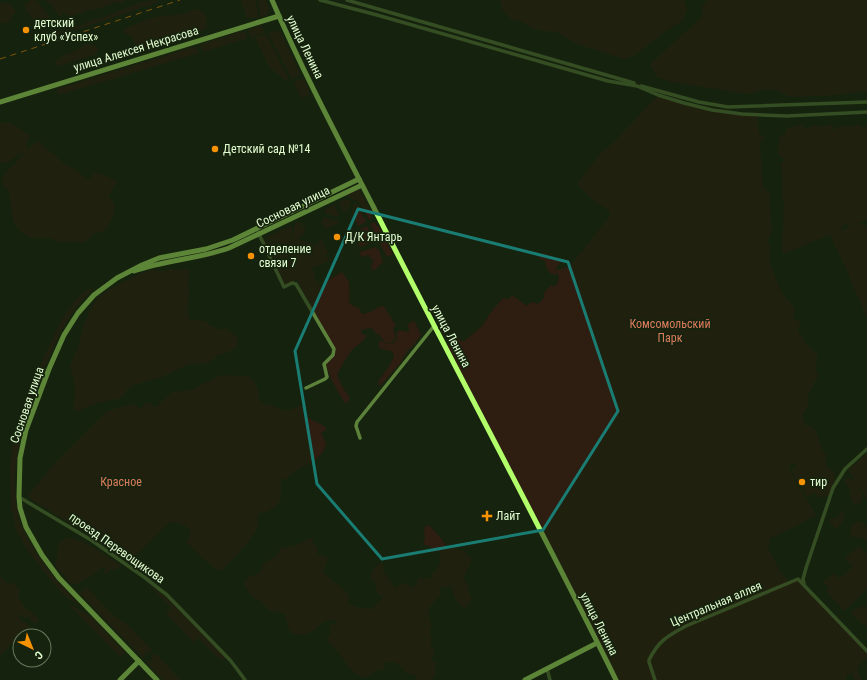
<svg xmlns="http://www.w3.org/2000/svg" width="867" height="680" font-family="'Roboto Condensed',sans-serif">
  <rect width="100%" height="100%" fill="#16230e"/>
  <g fill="#2d1e11">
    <polygon points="31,0 37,1 50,18 49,23 43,28 38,27 25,8 25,4"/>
    <polygon points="45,0 126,0 122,3 117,2 97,9 87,10 84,12 69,16 61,12 62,17 60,17 50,3"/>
    <polygon points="155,0 158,2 79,29 50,36 72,27 82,25 91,20 104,17 139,3"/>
    <polygon points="241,0 255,0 259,17 247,18"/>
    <polygon points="258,0 266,0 269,10 267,14 261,17"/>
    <polygon points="500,0 684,0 687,9 683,20 663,33 635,55 624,59 577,44 557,32 544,31 533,28 523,22 511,19 503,11"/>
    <polygon points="707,0 867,0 867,91 837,95 791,97 777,90 763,89 748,94 672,82 657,77 650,64 701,18 703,5"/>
    <polygon points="3,3 11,4 12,7 16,11 14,14 11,16 12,20 7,23 0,23 0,4"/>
    <path d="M194 9C205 10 207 17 207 27 202 32 194 33 187 33L141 48C135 47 133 41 132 37L123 32 124 29C136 24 148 18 161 16 174 14 182 17 194 9Z"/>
    <polygon points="261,25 265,32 251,37 248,30"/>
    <polygon points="279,30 300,73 299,75 292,79 268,33"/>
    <polygon points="242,31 245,32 247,38 203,52 200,46 201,44"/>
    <polygon points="266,34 289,80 287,81 270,68 255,37"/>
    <polygon points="86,44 94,45 98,49 97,54 58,66 55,65 55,62 64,55 77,50"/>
    <polygon points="193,47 196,48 199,53 59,95 57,89"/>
    <polygon points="301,79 305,81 309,90 309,95 302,98 294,83"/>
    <path d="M658 95 712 110 757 114 759 133 765 138 760 144 763 188 770 193 769 196 772 231 768 241 770 247 769 252 770 265 782 293 793 306 795 312 793 315 794 319 800 322 799 328 797 331 803 337 802 339 806 344 811 347 812 350 818 355 815 368 818 375 817 378 808 395V406L802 416 805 425C823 427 816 448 827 455L825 460 827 467 834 472C834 478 836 488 832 492 827 498 818 499 814 493L807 497 791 470 797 466 794 463 789 466 790 471 816 515 794 527 769 539 771 543 767 546 780 571 790 583 798 579 867 651V657C856 668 855 668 862 680H855L851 673 846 677V680H616L446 348 455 336 463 342 482 326 491 312 503 298 509 299 512 295 527 306 532 302 538 304 544 298V293L551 285 554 287C558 284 560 279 558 274H551L547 269 545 261 539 259V255L544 252C550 254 556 258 561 262L555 269 558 270 570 266 610 216V212L608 210 594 201 577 184 600 154 614 142Z"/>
    <path d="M9 122 30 136 27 141V150L34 143 40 142 45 148 55 155 63 163 76 170 88 181 92 178 93 173H99L117 181 108 197 112 200 115 207 113 210 114 214 107 228 103 232 94 233 86 241 80 243 72 241 62 242 48 238H30L19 230 13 221 9 192 3 185 2 177C9 168 18 162 24 152 17 154 11 161 4 164L0 162V123H5Z"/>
    <path d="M802 124 804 129 817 125 821 127 832 124 833 127 832 130 843 126 852 127 857 124 863 127 867 125V219L850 227 844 222 843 226 838 231 863 223 867 228V318L843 262 831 237V234L788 252 785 253 782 252 784 201C779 189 785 176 780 164L785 160 778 154 779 137 786 133V128C792 128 796 125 802 124Z"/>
    <polygon points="355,190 359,190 361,192 371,212 372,218 369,220 359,202 348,196 347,194"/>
    <polygon points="346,199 351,201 347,212 343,212 339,203"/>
    <polygon points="355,202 358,205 366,222 358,226 353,214 351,214"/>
    <polygon points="334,205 339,214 337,217 325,213 326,209"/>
    <polygon points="324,217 338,221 339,223 326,229 321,223"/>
    <path d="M299 222 303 223 302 226 306 227 302 237 299 236 298 239 312 244 311 247 313 248 314 244 318 245 321 238 326 250 329 252 326 256 330 260 321 265 311 268 315 275V280L318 281 321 287 325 286 328 280 342 272 349 282C349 289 350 295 349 302L353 306 359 308 362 314C371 314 376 306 384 306L396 326 393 328 396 338 391 343C384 344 382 339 379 334L378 335 371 328 361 330V333L365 335 366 337C362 343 357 345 352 350 346 357 341 367 337 375L344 390 349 396V400L346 404C339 395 329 376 326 365L335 350 297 280 284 286 285 283 263 241 264 240 289 248 286 265H288L291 249 313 255 315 254 291 246 295 224Z"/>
    <polygon points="374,222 376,225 379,227 393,254 387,257 370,224"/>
    <polygon points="293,225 290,246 265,238"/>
    <polygon points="367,226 375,241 360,247 357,241 362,237 360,229"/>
    <polygon points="375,247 379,250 383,262 375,270 372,269 371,267 373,260 368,255 363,257 359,254 360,252"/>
    <path d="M170 269 176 270 189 269C191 274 188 276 188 281 188 285 189 288 189 291 189 300 185 313 191 320L205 321 208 323 210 326H213L218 330 226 328 237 337 238 343 235 349 217 356 210 362 201 364 195 363 187 365 162 377 134 385 127 390 122 398C107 401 90 404 77 412L73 409C76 392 75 381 70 366 73 358 78 351 79 343 83 329 87 313 96 301 105 290 131 278 144 272 154 268 160 274 170 269Z"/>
    <path d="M88 289H93C77 304 65 322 56 341 49 355 49 365 36 376 46 354 66 300 88 289Z"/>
    <path d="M413 321 415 322 421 335 413 346 407 351 401 362 381 385H379L378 382C383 374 393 363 394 354 390 348 384 352 379 347V342L380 340 387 344 394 343 397 339V332L399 330 408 332 409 329 407 325Z"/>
    <path d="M225 375 251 377 257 387 260 401 264 405 268 404C282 410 286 414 300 405L304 407 303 415 324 426 327 429 321 433 326 444C325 447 324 451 322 453 314 465 295 467 287 479H282C280 484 281 487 281 492 282 506 271 511 260 513L257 518C257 521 258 524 257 527 254 538 229 564 220 571L214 568 186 542 190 535V530C183 523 178 521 168 523L134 557 130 559 32 500 28 496 53 465 107 411 133 404 140 409 145 403H151L154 407 157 406 172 392 191 390 218 376Z"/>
    <path d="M42 376C28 414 13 450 15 491 16 501 17 511 20 521 30 551 60 584 81 607L62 594 34 559 23 543 16 529 11 508 10 470 12 446 30 390Z"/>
    <polygon points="867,453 867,500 848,470"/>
    <polygon points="850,478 855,482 863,496 860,503 854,505 850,498 850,489 844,482 845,479"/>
    <polygon points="841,511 844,512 843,522 835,529 830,522 830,519 838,517"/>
    <path d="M855 522H861L867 527V541C862 536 857 539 851 536V531L849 529Z"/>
    <path d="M429 525 444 542 447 549 455 547 459 550 465 551 469 557 472 559 464 578C464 583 467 582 468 586 469 591 468 593 472 598L468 605 465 608C456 605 454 594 451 586L439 588 441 594 429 608C429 611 428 615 429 618 430 624 434 625 430 631L432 640 430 642 435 654 431 659 436 663 435 668 436 674 432 680H418L414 675 406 673C399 663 397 662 385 662L384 670H375C373 674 371 676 366 677 353 678 346 662 339 653 335 648 330 645 327 639L331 632 329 626 334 624 337 621C323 616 319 629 309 633 304 635 298 635 293 634L289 630 285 614 280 612 270 611 267 608 261 601 254 598 245 587 244 583 249 577 260 573 264 563 276 556 281 548 297 545 310 538 313 539V543L318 548 317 553 319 555 327 556V561L323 572C328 579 349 590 349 597 349 599 348 601 348 603 352 607 366 609 372 609L381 600 382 596 377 593 376 584 371 579C371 571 375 565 383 562V571L395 588 404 583 412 588H414L419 577 423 579 431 578 432 573 436 571V569L441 563 439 560 441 553 440 551 433 553 429 551 431 550V547L423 544 425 540 424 528Z"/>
    <path d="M70 538C83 539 107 557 119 564L120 567 115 570 112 569 106 574 103 572 106 569 105 567H102L93 575 77 584 69 583 64 575 57 569 56 564 59 543 64 539Z"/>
    <polygon points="859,546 866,554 867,554 867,589 844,611 826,591 836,582 829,588 823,582 834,573 839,579 853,567 845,558"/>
    <path d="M0 576 9 585 13 582 20 590 18 597 24 607 35 615 39 620 36 624 32 622 29 617 25 618 20 615 17 614 22 622H25L30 627V632L26 636H20L19 642C7 642 8 650 0 656Z"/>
    <polygon points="147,583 166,597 226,658 220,660 199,638 193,642 166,613 171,608"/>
    <polygon points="86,587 114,616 126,623 152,650 148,654 146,652 144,654 145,656 143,658 79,593"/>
    <polygon points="66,602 90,616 125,652 120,657"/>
    <polygon points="864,606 867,608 867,629 865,625 862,624 852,614 852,611 855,609"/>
    <polygon points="155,653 181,680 163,680 146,662 148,660 150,662 153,659 151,657"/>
  </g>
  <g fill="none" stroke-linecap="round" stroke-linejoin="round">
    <g stroke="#5c813a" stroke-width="3.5">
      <polyline points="320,0 377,15 608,81 637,86 658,95 684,103 712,110 742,114 787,116 867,112"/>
      <polyline points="347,0 634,83"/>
      <polyline points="641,86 699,102 728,107 867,102"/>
      <polyline points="258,232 284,287 292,283 296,284 334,349 333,355 324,364 327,377 325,379 306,388"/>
      <polyline points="360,438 356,426 357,422 434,326"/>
      <polyline points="19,497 91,540 144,577 167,595 230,660 237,669 245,680"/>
      <polyline points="804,584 803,579 806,568 833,488 845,469 867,449"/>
      <polyline points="547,669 550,680"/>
      <path d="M655 680 649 662V660C659 640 668 636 686 626L798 579 867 651"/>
    </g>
    <g stroke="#b2fd6a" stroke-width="5">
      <path d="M272 0C302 70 338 138 373 206 453 365 538 521 616 680"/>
      <polyline points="0,102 279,16"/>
      <path d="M134 271C165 260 198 259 229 248L362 185"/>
      <polyline points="120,680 139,661"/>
      <polyline points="157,680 59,578 42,555 26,527 20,508 19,497 20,458 26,430 49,369 64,335 78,313 94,295 117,278 142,265 159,258 206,249 233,240 359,179"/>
      <polyline points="525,680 597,643"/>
    </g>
    <polyline stroke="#f79204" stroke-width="1" stroke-dasharray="6 5" stroke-linecap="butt" points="0,59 180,0"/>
  </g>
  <path d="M0 0H867V680H0ZM358 209 568 262 618 411 543 530 382 559 317 484 295 351Z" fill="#16230e" fill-opacity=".55" fill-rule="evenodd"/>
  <path fill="none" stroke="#1a7d73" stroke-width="3" stroke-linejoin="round" d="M358 209 568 262 618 411 543 530 382 559 317 484 295 351Z"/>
  <g fill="#f79204" stroke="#16230e" stroke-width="1.5">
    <circle cx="26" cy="30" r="4"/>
    <circle cx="215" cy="149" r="4"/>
    <circle cx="337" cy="237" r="4"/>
    <circle cx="251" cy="256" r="4"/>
    <circle cx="802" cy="482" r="4"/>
    <path d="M485 510h4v4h4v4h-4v4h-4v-4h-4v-4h4z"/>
  </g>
  <g text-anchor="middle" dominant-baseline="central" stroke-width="3.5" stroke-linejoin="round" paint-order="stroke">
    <g font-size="12" fill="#e3fed1" stroke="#16230e" text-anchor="start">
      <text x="34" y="23">детский<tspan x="34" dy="14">клуб «Успех»</tspan></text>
      <text x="223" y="149">Детский сад №14</text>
      <text x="345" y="237">Д/К Янтарь</text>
      <text x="259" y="249">отделение<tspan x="259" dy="14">связи 7</tspan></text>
      <text x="810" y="482">тир</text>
      <text x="496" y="516">Лайт</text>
    </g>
    <g font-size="12" fill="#e3fed1" stroke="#16230e">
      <text transform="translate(305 47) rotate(64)">улица Ленина</text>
      <text transform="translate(136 49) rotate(-17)">улица Алексея Некрасова</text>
      <text transform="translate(293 207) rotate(-26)">Сосновая улица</text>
      <text transform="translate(451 336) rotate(62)">улица Ленина</text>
      <text transform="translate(27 405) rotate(-71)">Сосновая улица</text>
      <text transform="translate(117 548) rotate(35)">проезд Перевощикова</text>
      <text transform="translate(716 604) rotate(-23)">Центральная аллея</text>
      <text transform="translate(599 624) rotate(63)">улица Ленина</text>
    </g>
    <g font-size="12" fill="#dd7c5e" stroke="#16230e">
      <text x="670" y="324">Комсомольский<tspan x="670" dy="14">Парк</tspan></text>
      <text x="121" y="482">Красное</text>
    </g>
  </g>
  <g transform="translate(32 648) rotate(137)"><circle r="19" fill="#16230e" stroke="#687b5c"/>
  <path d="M0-3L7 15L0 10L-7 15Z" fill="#f79204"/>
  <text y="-6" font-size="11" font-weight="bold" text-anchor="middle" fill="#e3fed1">С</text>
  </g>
</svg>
